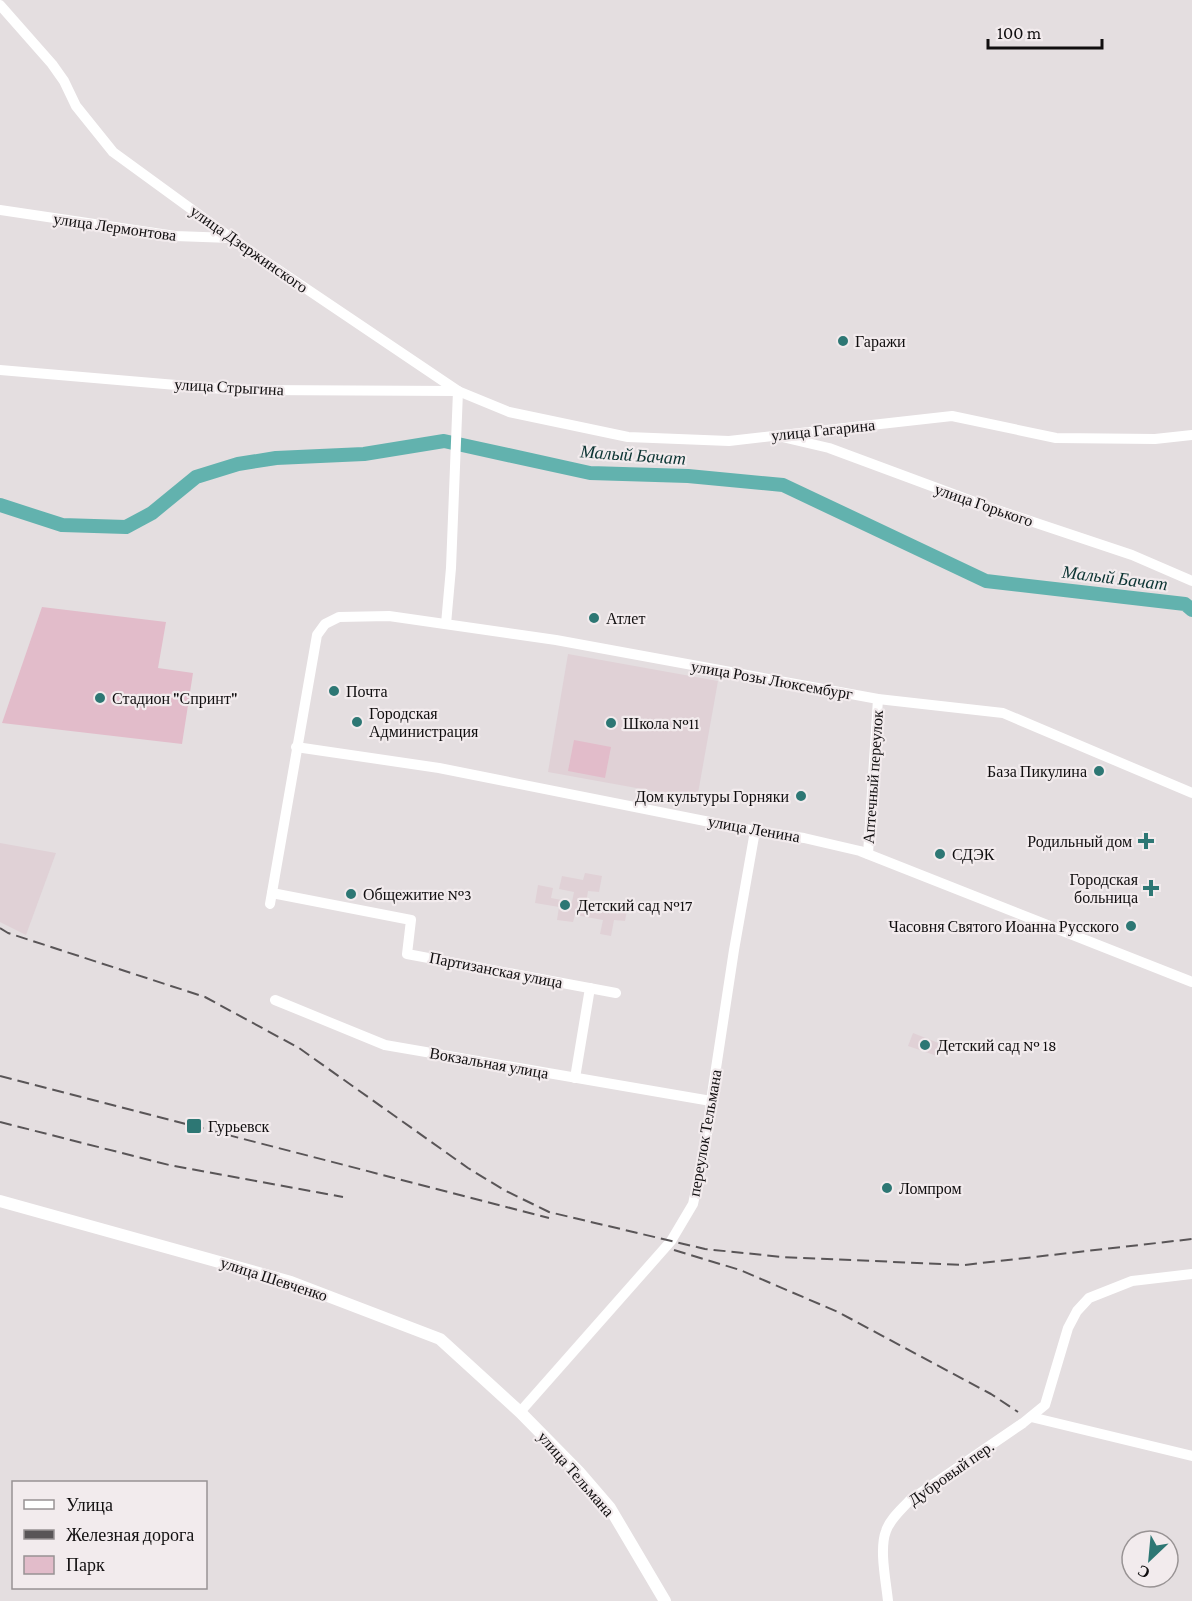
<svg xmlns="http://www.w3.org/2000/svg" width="1192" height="1601" font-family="'Crimson Pro',serif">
  <rect width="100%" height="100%" fill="#e4dee0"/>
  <g fill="#e0d1d6">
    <polygon points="568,654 718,681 697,799 548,772"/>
    <polygon points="0,843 56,853 26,935 0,922"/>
    <polygon points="585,873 602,876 599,892 588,891 586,904 612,909 613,902 628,905 625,921 614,920 611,936 600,934 603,920 575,915 573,922 557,920 559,907 535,903 538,885 553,888 551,898 572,902 574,892 559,889 562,876 583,880"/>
    <polygon points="913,1033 941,1044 937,1056 908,1046"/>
  </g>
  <g fill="#e2bcca">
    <polygon points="42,607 166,622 158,668 193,673 182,744 2,723"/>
    <polygon points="574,740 611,747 605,778 568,771"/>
  </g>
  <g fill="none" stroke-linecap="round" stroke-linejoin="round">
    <polyline stroke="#62b2ae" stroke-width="14" points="0,505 62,525 126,527 152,513 196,477 238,464 276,458 364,454 444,441 590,473 688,476 783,485 986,581 1185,604 1192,610"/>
    <g stroke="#fff" stroke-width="10">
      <polyline points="0,5 52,64 64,81 76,106 113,152 231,238 458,391 509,412 628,437 729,441 952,416 1056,438 1155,439 1192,435"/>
      <polyline points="0,210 175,236 231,238"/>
      <polyline points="0,370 235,390 458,391"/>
      <polyline points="782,437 829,448 988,507 1132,555 1192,581"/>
      <polyline points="446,624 451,568 458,391"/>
      <polyline points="296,747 439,768 755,831 804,838 860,851 1192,982"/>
      <polyline points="868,854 878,699"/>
      <polyline points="272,893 411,920 407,954 616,993"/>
      <polyline points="270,904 317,635 325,624 339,617 389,616 556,640 878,699 1003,713 1192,793"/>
      <polyline points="275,1000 385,1045 711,1101"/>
      <polyline points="575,1078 590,988"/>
      <polyline points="520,1412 671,1241 693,1204 705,1149 711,1101 734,950 755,831"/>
      <polyline points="1031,1417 1192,1456"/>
      <path d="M888 1601C886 1581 879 1549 886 1531 890 1519 901 1510 909 1501L1023 1423 1045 1405 1068 1328 1077 1311 1089 1298 1132 1281 1192 1274"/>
    </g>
    <polyline stroke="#fff" stroke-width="12" points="0,1201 291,1282 440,1339 520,1412 579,1472 610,1508 665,1601"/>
    <g stroke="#595557" stroke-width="2" stroke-dasharray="12 6" stroke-linecap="butt">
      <polyline points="0,928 8,933 205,997 299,1048 468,1168 504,1190 549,1212 705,1249 782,1257 964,1265 1192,1239"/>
      <polyline points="0,1076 549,1218"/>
      <polyline points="0,1122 169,1165 343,1197"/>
      <polyline points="674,1250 740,1270 838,1312 991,1394 1018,1412"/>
    </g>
  </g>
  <g fill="#2d7774" stroke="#f2ebed" stroke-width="2">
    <circle cx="843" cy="341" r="6"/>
    <circle cx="594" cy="618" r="6"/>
    <circle cx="334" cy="691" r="6"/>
    <circle cx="100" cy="698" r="6"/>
    <circle cx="357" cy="722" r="6"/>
    <circle cx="611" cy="723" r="6"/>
    <circle cx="1099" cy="771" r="6"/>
    <circle cx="801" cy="796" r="6"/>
    <path d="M1143 832h6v6h6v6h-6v6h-6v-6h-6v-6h6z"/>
    <circle cx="940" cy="854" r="6"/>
    <path d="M1148 879h6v6h6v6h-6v6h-6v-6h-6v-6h6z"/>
    <circle cx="351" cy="894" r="6"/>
    <circle cx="565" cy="905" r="6"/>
    <circle cx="1131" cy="926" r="6"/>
    <circle cx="925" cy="1045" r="6"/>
    <rect x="186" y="1118" width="16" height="16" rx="3"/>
    <circle cx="887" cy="1188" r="6"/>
  </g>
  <g text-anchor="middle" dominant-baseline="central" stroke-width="4.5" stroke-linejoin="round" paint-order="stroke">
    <g font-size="16" fill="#100e0f" stroke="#f2ebed">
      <text transform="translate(115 227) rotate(8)">улица Лермонтова</text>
      <text transform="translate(249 249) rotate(35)">улица Дзержинского</text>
      <text transform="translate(229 387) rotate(3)">улица Стрыгина</text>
      <text transform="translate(823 430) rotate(-6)">улица Гагарина</text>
      <text transform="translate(984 505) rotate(19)">улица Горького</text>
      <text transform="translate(772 680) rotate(10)">улица Розы Люксембург</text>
      <text transform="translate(873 777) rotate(-86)">Аптечный переулок</text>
      <text transform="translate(754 829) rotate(10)">улица Ленина</text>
      <text transform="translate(496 970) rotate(11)">Партизанская улица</text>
      <text transform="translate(489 1063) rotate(10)">Вокзальная улица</text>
      <text transform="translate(705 1133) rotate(-80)">переулок Тельмана</text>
      <text transform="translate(274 1279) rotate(18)">улица Шевченко</text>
      <text transform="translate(951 1473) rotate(-35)">Дубровый пер.</text>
      <text transform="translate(576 1474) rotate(49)">улица Тельмана</text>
    </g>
    <g font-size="16" fill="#100e0f" stroke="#f2ebed" text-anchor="start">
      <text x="855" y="341">Гаражи</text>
      <text x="606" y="618">Атлет</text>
      <text x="346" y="691">Почта</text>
      <text x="112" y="698">Стадион "Спринт"</text>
      <text x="369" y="713">Городская<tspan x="369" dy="18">Администрация</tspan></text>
      <text x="623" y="723">Школа №11</text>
      <text x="1087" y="771" text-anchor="end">База Пикулина</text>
      <text x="789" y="796" text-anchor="end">Дом культуры Горняки</text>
      <text x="1132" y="841" text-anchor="end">Родильный дом</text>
      <text x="952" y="854">СДЭК</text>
      <text x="1138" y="879" text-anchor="end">Городская<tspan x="1138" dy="18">больница</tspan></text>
      <text x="363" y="894">Общежитие №3</text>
      <text x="577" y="905">Детский сад №17</text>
      <text x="1119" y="926" text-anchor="end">Часовня Святого Иоанна Русского</text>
      <text x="937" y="1045">Детский сад № 18</text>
      <text x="208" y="1126">Гурьевск</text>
      <text x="899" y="1188">Ломпром</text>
    </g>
    <g font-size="18" font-style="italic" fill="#0c3433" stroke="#f2ebed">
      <text transform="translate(633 455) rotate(4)">Малый Бачат</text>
      <text transform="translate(1115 578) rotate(7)">Малый Бачат</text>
    </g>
  </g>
  <rect x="12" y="1481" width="195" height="108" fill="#f2ebed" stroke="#989394" stroke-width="1.5"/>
  <rect x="24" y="1500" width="30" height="9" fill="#ffffff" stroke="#989394" stroke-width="1.5"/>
  <text x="66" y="1511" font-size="18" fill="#100e0f">Улица</text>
  <rect x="24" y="1530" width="30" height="9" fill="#595557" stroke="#989394" stroke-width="1.5"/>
  <text x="66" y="1541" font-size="18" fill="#100e0f">Железная дорога</text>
  <rect x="24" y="1556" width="30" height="18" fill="#e2bcca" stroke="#989394" stroke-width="1.5"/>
  <text x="66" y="1571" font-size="18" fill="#100e0f">Парк</text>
  <g transform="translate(1150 1559) rotate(206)"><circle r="28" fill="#f2ebed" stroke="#989394" stroke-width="1.5"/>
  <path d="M0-4.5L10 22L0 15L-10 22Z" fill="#2d7774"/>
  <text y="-9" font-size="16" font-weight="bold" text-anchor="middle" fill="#100e0f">С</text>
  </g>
  <path d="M988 39v9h114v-9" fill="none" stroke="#100e0f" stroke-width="3"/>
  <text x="997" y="39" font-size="18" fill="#100e0f" stroke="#f2ebed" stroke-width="4.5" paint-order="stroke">100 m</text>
</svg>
